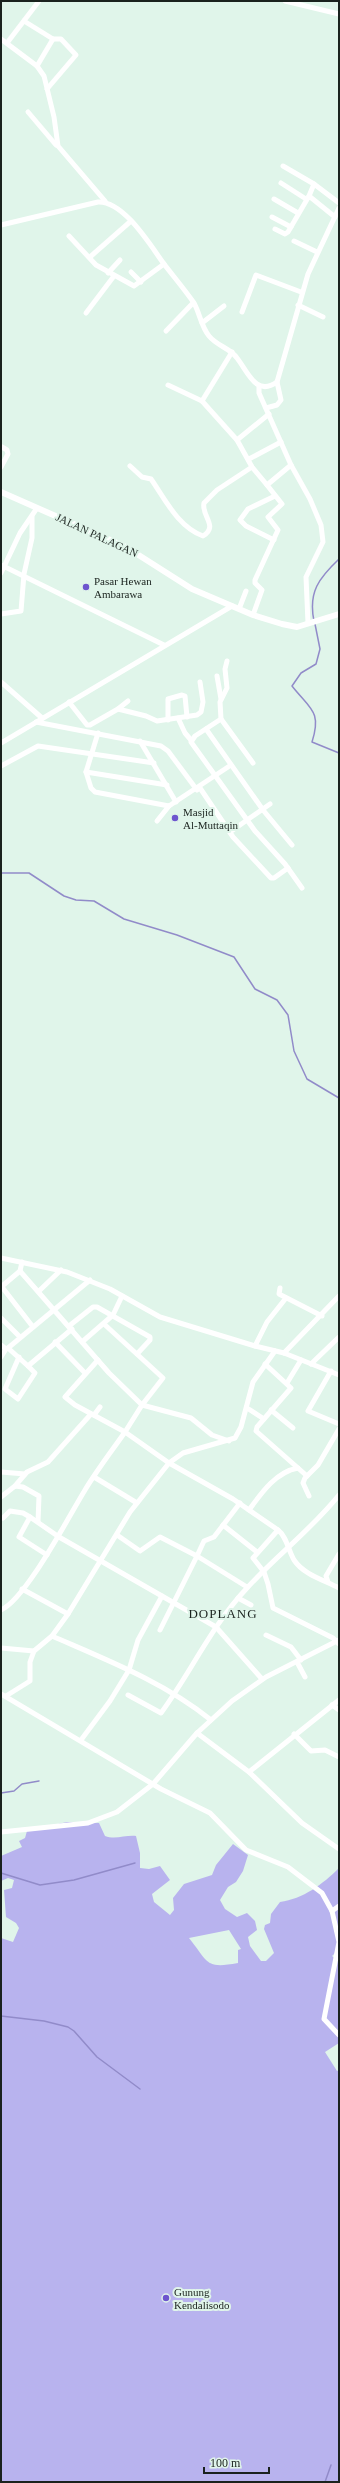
<svg xmlns="http://www.w3.org/2000/svg" width="340" height="2483" font-family="'Times New Roman',serif">
  <rect width="100%" height="100%" fill="#e0f5ea"/>
  <path fill="#b8b3ee" fill-rule="evenodd" d="M67 1822 99 1823 105 1836C115 1840 125 1835 136 1836L140 1853V1868L149 1869 160 1866 170 1880 152 1894 154 1902 170 1915 174 1910 173 1898 184 1884 212 1875 216 1865 233 1844 248 1855 243 1871 236 1882 228 1887 220 1900 225 1909 237 1917 247 1913 255 1921 257 1930 248 1937 250 1946 261 1961H266L274 1953 264 1929 265 1925 270 1923 271 1914 280 1902C303 1899 323 1884 339 1868V1949L332 1956 339 1962V2043L325 2052 337 2071 339 2070V2482H1V1938L13 1942 19 1928 16 1923 6 1917 4 1890 12 1888 14 1880 8 1878 1 1881V1856L22 1847 19 1841 25 1838 27 1831ZM229 1930 241 1949 238 1950V1963C205 1969 209 1963 189 1938Z"/>
  <g fill="none" stroke-linecap="round" stroke-linejoin="round">
    <g stroke="#918bc9" stroke-width="1.5">
      <path d="M314 621C308 592 319 578 339 559"/>
      <path d="M315 624 320 649 316 664 301 673 292 686C310 709 322 711 312 742L339 753"/>
      <polyline points="1,873 29,873 64,896 76,900 94,901 124,919 177,935 234,957 255,989 277,1000 288,1015 294,1051 307,1079 339,1098"/>
      <polyline points="1,1793 14,1791 22,1784 39,1781"/>
      <polyline points="1,1873 40,1885 74,1880 135,1863"/>
      <polyline points="1,2016 44,2021 68,2027 74,2031 97,2057 140,2089"/>
      <polyline points="325,2482 331,2465"/>
    </g>
    <g stroke="#fff" stroke-width="5">
      <polyline points="285,1 339,14"/>
      <polyline points="24,21 53,39 37,66"/>
      <polyline points="1,39 37,66 44,76 54,117 58,146 105,201"/>
      <polyline points="7,43 39,1"/>
      <polyline points="47,89 76,55 61,39 53,39"/>
      <polyline points="28,112 56,145"/>
      <polyline points="283,166 314,184 339,203"/>
      <polyline points="281,183 306,199"/>
      <polyline points="309,196 314,184"/>
      <polyline points="274,199 298,213"/>
      <polyline points="272,217 291,227"/>
      <path d="M1 225 98 202C124 201 150 245 164 264 174 277 185 290 194 303 200 314 201 326 209 336 217 346 230 348 237 358 248 372 256 397 277 382L308 274 339 208"/>
      <polyline points="275,229 285,234 288,232 309,196 335,217"/>
      <polyline points="69,236 96,265 134,286 164,264"/>
      <polyline points="294,241 317,252"/>
      <polyline points="90,257 131,221"/>
      <polyline points="131,272 141,282"/>
      <polyline points="108,273 120,260"/>
      <polyline points="298,305 323,317"/>
      <polyline points="242,312 256,275 301,292"/>
      <polyline points="86,313 114,276"/>
      <polyline points="202,323 224,306"/>
      <polyline points="166,331 193,303"/>
      <polyline points="168,385 202,401 237,440"/>
      <polyline points="259,386 259,393 291,465 310,499 321,525 323,542 306,577 308,623"/>
      <polyline points="202,401 232,352"/>
      <polyline points="266,408 277,405 281,400 277,382"/>
      <polyline points="269,414 237,440 252,467 267,485 291,465"/>
      <polyline points="249,459 281,442"/>
      <path d="M130 466 142 477 151 479C165 499 178 527 203 536 219 526 201 516 204 503L217 490 252 467"/>
      <polyline points="1,467 8,454 7,450 2,447"/>
      <polyline points="274,540 246,526 240,520 248,509 275,496"/>
      <polyline points="1,565 164,645"/>
      <polyline points="1,573 20,533 37,508"/>
      <polyline points="239,609 246,591"/>
      <polyline points="1,614 21,611 24,574 32,538 32,517"/>
      <polyline points="253,615 262,590 255,583 255,580 278,530 268,517 282,504 267,485"/>
      <polyline points="227,661 225,669 227,688 220,702 221,719 253,763"/>
      <polyline points="217,676 221,699"/>
      <polyline points="1,682 42,718"/>
      <polyline points="69,702 87,725 90,725 118,709 146,716 157,721 197,715 201,712 203,702 200,682"/>
      <polyline points="118,709 128,701"/>
      <polyline points="178,718 185,733 191,740"/>
      <polyline points="221,719 195,736 191,742 255,831 285,864 302,888"/>
      <polyline points="168,720 168,699 182,695 185,696 187,717"/>
      <polyline points="36,722 161,746 168,751 197,790"/>
      <polyline points="206,729 263,810 292,845"/>
      <polyline points="98,733 86,772 167,785"/>
      <polyline points="140,741 176,802"/>
      <polyline points="1,743 232,606"/>
      <polyline points="1,766 38,746 154,763"/>
      <polyline points="86,772 91,788 95,792 169,806 231,765"/>
      <polyline points="200,788 233,837 271,878 274,878 288,868"/>
      <polyline points="157,821 169,806"/>
      <polyline points="230,832 270,804"/>
      <polyline points="1,1258 67,1272 110,1289 160,1317 255,1346 284,1353 339,1375"/>
      <polyline points="20,1271 109,1373 142,1405 125,1432 169,1463 233,1499 278,1530 253,1558 264,1572 268,1584 273,1608 333,1638 339,1644"/>
      <polyline points="1,1287 20,1271 22,1262"/>
      <polyline points="2,1287 33,1327"/>
      <polyline points="280,1288 279,1294 322,1316"/>
      <polyline points="39,1291 61,1270"/>
      <polyline points="1,1318 20,1337"/>
      <polyline points="104,1324 163,1378 142,1405 191,1418 212,1435 229,1441"/>
      <polyline points="69,1326 93,1307 97,1307 150,1337 150,1340 137,1354"/>
      <polyline points="55,1342 85,1373"/>
      <polyline points="82,1342 113,1315 122,1296"/>
      <polyline points="1,1345 6,1349 8,1348 28,1366 72,1329"/>
      <polyline points="255,1346 267,1322 286,1298"/>
      <polyline points="8,1348 90,1280"/>
      <polyline points="284,1353 339,1296"/>
      <polyline points="1,1357 6,1349"/>
      <polyline points="19,1357 5,1389 18,1399 35,1373 28,1366"/>
      <polyline points="265,1364 291,1388 257,1427 256,1431 307,1476"/>
      <polyline points="311,1364 339,1337"/>
      <polyline points="331,1371 308,1411 339,1424"/>
      <polyline points="287,1383 301,1360"/>
      <polyline points="247,1408 264,1419"/>
      <polyline points="271,1410 293,1428"/>
      <polyline points="94,1415 100,1407"/>
      <polyline points="1,1472 25,1474"/>
      <polyline points="94,1477 137,1503"/>
      <polyline points="15,1486 27,1472 48,1462 91,1414"/>
      <polyline points="309,1496 303,1483 305,1478 318,1465 339,1429"/>
      <polyline points="1,1497 15,1486 23,1487 39,1496 38,1522"/>
      <path d="M249 1510C262 1492 276 1472 298 1468"/>
      <polyline points="30,1517 19,1537 47,1555"/>
      <polyline points="3,1518 10,1511 23,1513 30,1517 59,1537 216,1627 262,1679"/>
      <polyline points="223,1525 257,1552"/>
      <path d="M278 1530C287 1537 288 1550 294 1560 304 1575 324 1580 339 1588"/>
      <polyline points="117,1535 140,1551 160,1537 197,1556 204,1541 214,1537 240,1503"/>
      <polyline points="328,1582 326,1576 339,1554"/>
      <polyline points="22,1589 68,1614"/>
      <polyline points="238,1598 251,1605"/>
      <path d="M1 1610C26 1599 69 1516 85 1490 97 1470 111 1452 125 1432L75 1405 65 1397 98 1360"/>
      <polyline points="160,1630 197,1556 247,1587"/>
      <polyline points="266,1635 291,1647 301,1660"/>
      <path d="M52 1636C107 1660 164 1682 211 1720"/>
      <polyline points="1,1648 34,1651 52,1636 68,1614 130,1512 169,1463 183,1453 235,1438 241,1427 253,1382 275,1351"/>
      <polyline points="297,1662 305,1677"/>
      <polyline points="1,1694 161,1789 210,1813 246,1850 288,1867 322,1893 332,1911 339,1942 324,2019 339,2035"/>
      <path d="M128 1695 161 1713C191 1672 212 1625 247 1588 277 1555 310 1531 339 1495"/>
      <polyline points="6,1696 30,1681 30,1662 34,1651"/>
      <polyline points="332,1705 339,1710"/>
      <polyline points="197,1733 249,1772 302,1823 339,1849"/>
      <polyline points="294,1734 311,1751 325,1750 339,1757"/>
      <polyline points="81,1740 110,1701 129,1670 138,1640 162,1596"/>
      <polyline points="249,1772 339,1700"/>
      <polyline points="1,1832 88,1823 117,1812 153,1784 197,1733 232,1701 266,1677 339,1640"/>
      <polyline points="332,1911 339,1906"/>
    </g>
    <polyline stroke="#fff" stroke-width="6" points="1,492 126,547 192,589 253,615 282,624 297,627 339,614"/>
  </g>
  <g fill="#6d55ce" stroke="#e0f5ea" stroke-width="1.5">
    <circle cx="86" cy="587" r="4"/>
    <circle cx="175" cy="818" r="4"/>
    <circle cx="166" cy="2298" r="4"/>
  </g>
  <g text-anchor="middle" dominant-baseline="central" stroke-width="4" stroke-linejoin="round" paint-order="stroke">
    <g font-size="11" fill="#1a221e" stroke="#e0f5ea">
      <text transform="translate(97 535) rotate(25)">JALAN PALAGAN</text>
    </g>
    <g font-size="11" fill="#1a221e" stroke="#e0f5ea" text-anchor="start">
      <text x="94" y="581">Pasar Hewan<tspan x="94" dy="13">Ambarawa</tspan></text>
      <text x="183" y="812">Masjid<tspan x="183" dy="13">Al-Muttaqin</tspan></text>
      <text x="174" y="2292">Gunung<tspan x="174" dy="13">Kendalisodo</tspan></text>
    </g>
    <g font-size="13" letter-spacing="1" fill="#1a221e" stroke="#e0f5ea">
      <text x="223" y="1613">DOPLANG</text>
    </g>
  </g>
  <rect width="340" height="2483" fill="none" stroke="#1a221e" stroke-width="4"/>
  <path d="M204 2467v6h65v-6" fill="none" stroke="#1a221e" stroke-width="2"/>
  <text x="210" y="2467" font-size="12" fill="#1a221e" stroke="#e0f5ea" stroke-width="3" paint-order="stroke">100 m</text>
</svg>
